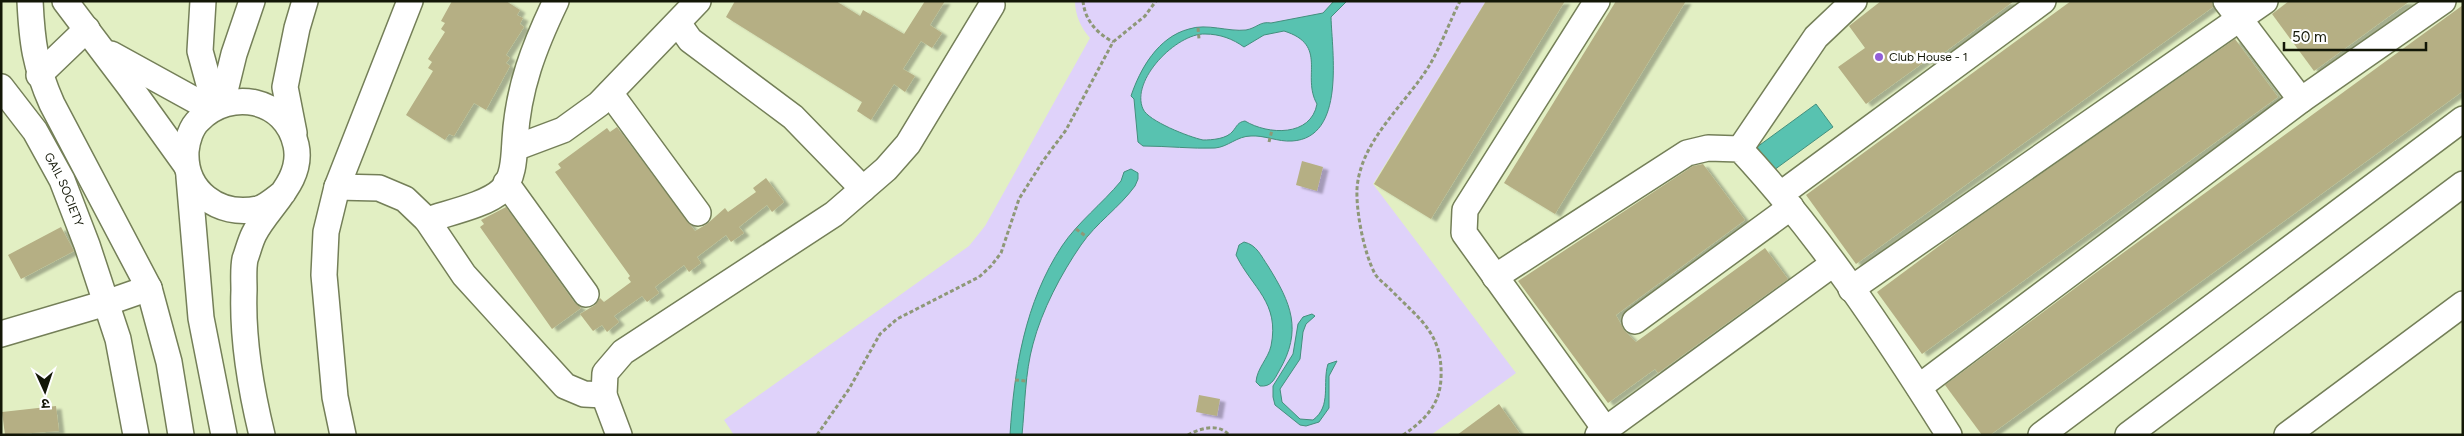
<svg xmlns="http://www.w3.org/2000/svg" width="2464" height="436" font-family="Figtree,'Noto Sans Devanagari',sans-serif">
  <defs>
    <filter id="shadow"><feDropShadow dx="5.5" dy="3" stdDeviation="1" flood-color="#0004"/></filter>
  </defs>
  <rect width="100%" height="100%" fill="#e2efc3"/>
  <path fill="#dfd2fa" d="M1075 1H1486L1373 184 1516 373 1431 435H734L724 420 969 246 985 226 1090 38C1081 28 1075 15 1075 1Z"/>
  <g fill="#58c2b0" stroke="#438f7d" fill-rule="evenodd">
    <path d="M1334 1H1347L1331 17C1332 52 1346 138 1292 141 1278 142 1264 135 1251 136 1237 136 1228 147 1215 148 1192 149 1167 146 1143 146L1138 142 1134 99 1131 96C1140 69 1158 37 1189 29 1207 23 1228 32 1246 30 1257 28 1260 21 1271 23L1323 13ZM1284 31C1329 45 1301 76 1317 104 1311 137 1268 135 1245 121 1238 122 1237 126 1233 131 1227 139 1212 140 1203 140 1189 137 1148 121 1143 109 1130 80 1177 33 1205 34 1220 34 1233 39 1244 47L1264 35Z"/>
    <polygon points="1816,104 1833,127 1774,170 1757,147"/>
    <path d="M1131 169 1138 173V179L1135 186C1119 208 1096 223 1081 245 1061 274 1042 310 1033 344 1025 373 1025 405 1022 435H1010C1014 370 1025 302 1062 246 1078 222 1102 204 1121 181L1124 172Z"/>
    <path d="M1244 242C1257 245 1261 256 1268 266 1291 303 1303 330 1279 371 1274 380 1271 387 1260 386L1256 382C1257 368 1268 359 1271 346 1280 302 1252 288 1236 255L1239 245Z"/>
    <path d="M1312 314 1315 316 1306 324 1303 332 1300 359 1280 389 1282 402 1300 419 1313 420C1332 406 1322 383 1328 364L1337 361 1329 376V408L1319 422 1306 426 1300 425 1275 405 1273 397V386L1293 354 1298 324 1303 317Z"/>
  </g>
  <g fill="#b5af84" filter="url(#shadow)">
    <polygon points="452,1 506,1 520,10 517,15 523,18 520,24 524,27 506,55 510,58 506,63 510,66 486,110 474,103 454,136 449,134 445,140 406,115 433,71 428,68 432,62 428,59 445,32 441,29 445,23 441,21"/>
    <polygon points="735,1 836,1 860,16 863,10 904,34 925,1 945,1 930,25 942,33 932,48 921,41 903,69 915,76 905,92 894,84 871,120 857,111 862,102 726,17"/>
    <polygon points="1486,1 1565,1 1431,219 1374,184"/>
    <polygon points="1616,1 1686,1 1555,214 1504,183"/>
    <polygon points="1881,1 2014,1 1930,63 1927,60 1866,104 1838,67 1865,48 1849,26"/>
    <polygon points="2071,1 2212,1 2213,7 1856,264 1806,195"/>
    <polygon points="2289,1 2410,1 2314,71 2272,14"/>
    <polygon points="2463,5 2463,91 1990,435 1982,435 1945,385 2090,277"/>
    <polygon points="2235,39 2278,97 1922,354 1877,292 1966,226"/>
    <polygon points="617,127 695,231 707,224 725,208 728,212 756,192 753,188 766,178 784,202 772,212 767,205 739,227 744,233 731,242 726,235 697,257 701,263 689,272 684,265 655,287 659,293 647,302 642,296 614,316 619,322 607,332 602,325 593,331 580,314 595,305 600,298 604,302 631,282 628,278 630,276 555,172 561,168 558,164 607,128 610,132"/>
    <polygon points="1302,161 1323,167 1317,191 1296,185"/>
    <polygon points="1703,164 1745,220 1616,315 1624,330 1636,342 1765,248 1788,279 1658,373 1655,369 1608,403 1518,281 1693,166"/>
    <polygon points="506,207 574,302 581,308 552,329 480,227 484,224 481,220"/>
    <polygon points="61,227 74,251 21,279 8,255"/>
    <polygon points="1199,395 1220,399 1217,416 1196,412"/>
    <polygon points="1499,404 1521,435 1457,435"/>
    <polygon points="56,406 59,431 5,435 2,412"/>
  </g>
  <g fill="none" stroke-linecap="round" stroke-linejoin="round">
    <defs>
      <g id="minor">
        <path d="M30 1C32 42 35 66 52 104L149 288 169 362 181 435"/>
        <polyline points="65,1 130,87 186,165"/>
        <polyline points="203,1 200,51 215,106"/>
        <polyline points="1597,1 1465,210 1464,233 1605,429"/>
        <polyline points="2226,1 2301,100"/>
        <polyline points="678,23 690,40 793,117 863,189"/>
        <polyline points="111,54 211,109"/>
        <polyline points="39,75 87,29"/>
        <path id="s1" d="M1 87 35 131 62 180 87 245 118 339 136 435"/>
        <polyline points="610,93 698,213"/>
        <polyline points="222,103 234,54 252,1"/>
        <polyline points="294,133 285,87 297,28 305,1"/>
        <polyline points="515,148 563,130 599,104 698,1"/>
        <polyline points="1740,149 1816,37 1854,1"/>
        <polyline points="189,177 201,318 224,435"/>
        <polyline points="506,183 586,294"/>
        <polyline points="337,187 379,188 405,199 427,220 464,275 565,386 584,394 604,395"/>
        <polyline points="1781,194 2043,1"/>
        <path d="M427 220C447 213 487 205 502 190 514 178 514 156 515 140 518 88 534 47 556 1"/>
        <path d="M1495 277 1687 153 1708 148 1740 149C1820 235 1886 335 1949 435"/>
        <polyline points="1851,289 2265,1"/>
        <polyline points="1635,321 1791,207"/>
        <polyline points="1,334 106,303 149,288"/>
        <polyline points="1919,387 2301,100 2443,1"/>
        <path d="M262 435C250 386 242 339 244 290 244 280 243 269 245 259 248 251 250 242 254 234 268 206 304 181 296 145 286 98 230 88 199 120 191 127 187 141 186 151 184 191 218 217 258 209 266 207 276 198 283 193"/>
        <polyline points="343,435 335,397 324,275 326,232 337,187 410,1"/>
        <polyline points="619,435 604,395 605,373 623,352 834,214 886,169 908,144 992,5"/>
        <polyline points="1598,435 1833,264"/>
        <polyline points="2041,435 2463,119"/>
        <polyline points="2128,435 2463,184"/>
        <polyline points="2287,435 2463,304"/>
      </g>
    </defs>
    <use href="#minor" stroke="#747f58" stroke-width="28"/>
    <g stroke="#8e9877" stroke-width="3" stroke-dasharray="4 2.5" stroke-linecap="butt">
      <path d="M1083 1C1085 21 1097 33 1113 42"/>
      <polyline points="1198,28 1199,39"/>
      <polyline points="1269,142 1272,130"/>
      <polyline points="1076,229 1087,237"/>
      <polyline points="1015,380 1026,381"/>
      <polyline points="817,435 849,389 880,334 897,319 979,277 991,266 1001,253 1019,199 1043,161 1066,130 1113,42 1145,16 1156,1"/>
      <path d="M1188 435C1200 428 1219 423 1229 435"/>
      <path d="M1403 435C1425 420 1440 405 1441 378 1443 333 1419 319 1391 290 1386 285 1379 280 1375 274 1364 253 1356 212 1357 189 1360 141 1405 105 1429 66 1440 48 1450 21 1460 1"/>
    </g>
    <use href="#minor" stroke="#fff" stroke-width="25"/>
  </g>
  <circle fill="#925fd8" stroke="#fff" stroke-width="2" cx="1879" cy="57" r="5"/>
  <g text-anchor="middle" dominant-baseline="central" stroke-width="5" stroke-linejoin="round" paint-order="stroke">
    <g font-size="12" fill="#131707" stroke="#fff" text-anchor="start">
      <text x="1889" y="57">Club House - 1</text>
    </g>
    <g font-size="12" fill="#131707" stroke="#fff">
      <text stroke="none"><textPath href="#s1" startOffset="121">GAIL SOCIETY</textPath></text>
    </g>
  </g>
  <rect width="2464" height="436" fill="none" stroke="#131707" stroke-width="5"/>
  <g transform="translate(45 391) rotate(177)" stroke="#ffffff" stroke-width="4" paint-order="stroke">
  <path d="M0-4L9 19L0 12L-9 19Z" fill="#131707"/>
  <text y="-8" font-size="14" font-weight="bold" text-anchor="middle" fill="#131707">उ</text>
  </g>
  <path d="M2284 42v8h142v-8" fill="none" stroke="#131707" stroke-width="2.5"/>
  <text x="2292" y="42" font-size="15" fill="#131707" stroke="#ffffff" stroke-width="4" paint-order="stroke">50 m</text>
</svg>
